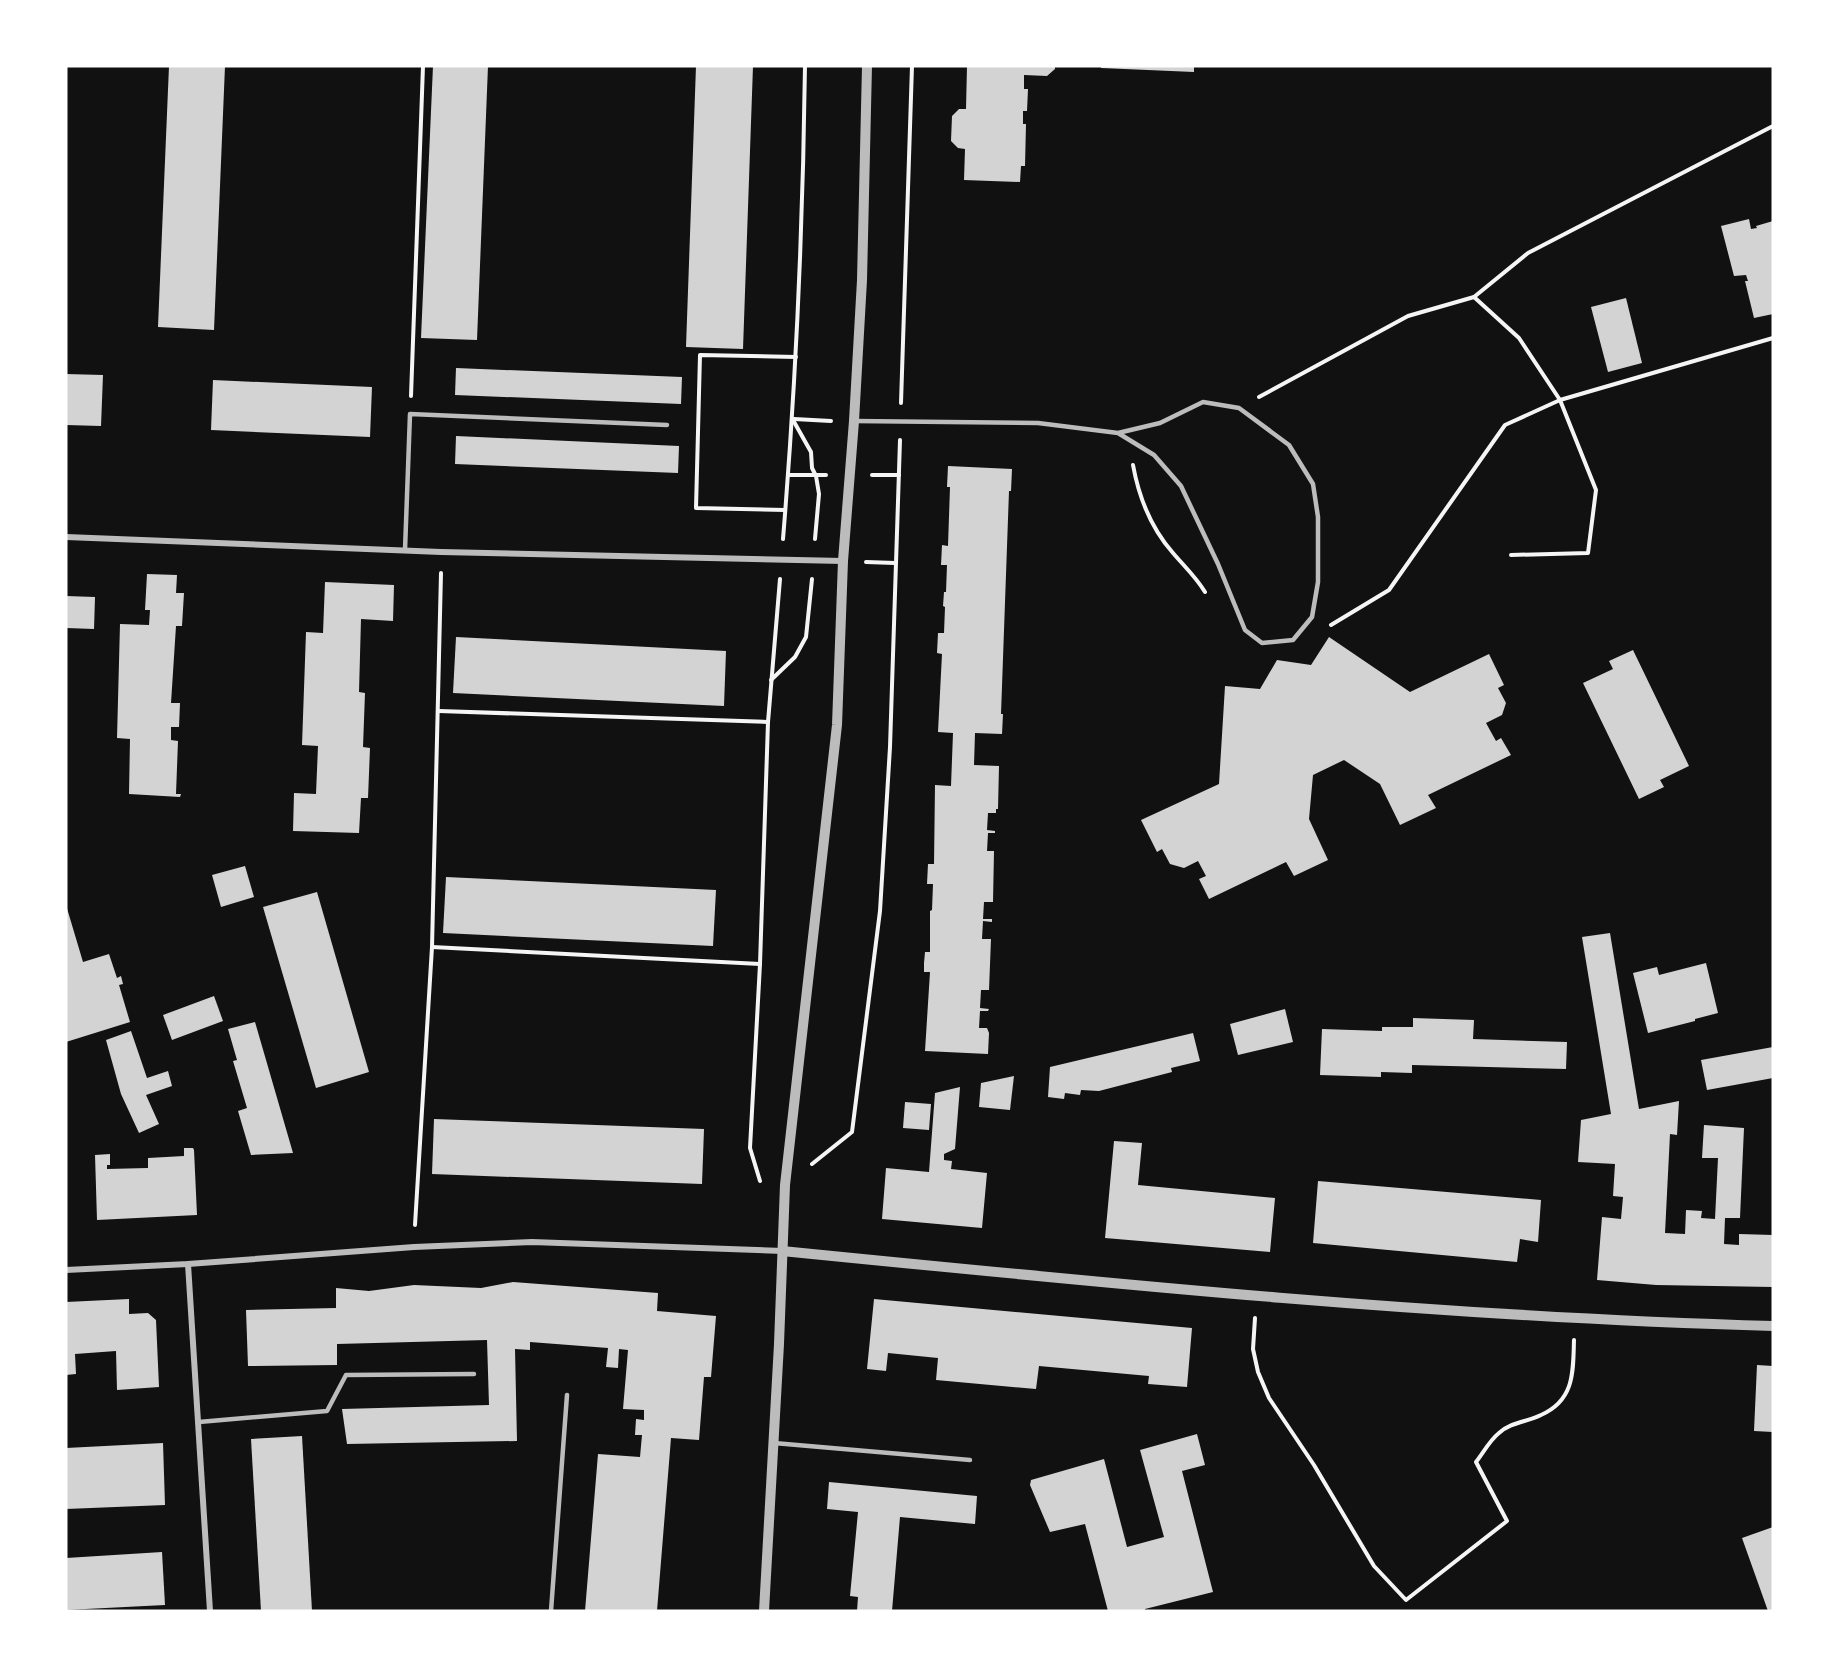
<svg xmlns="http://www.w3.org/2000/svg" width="1839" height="1677" font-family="'Crimson Pro',serif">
  <rect width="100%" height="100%" fill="#111"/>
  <g fill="#d3d3d3">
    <polygon points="169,66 225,66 214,330 158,327"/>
    <polygon points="433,66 488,66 477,340 421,338"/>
    <polygon points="696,66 753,66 743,349 686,347"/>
    <polygon points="967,66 1055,66 1055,69 1047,76 1024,75 1024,89 1028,89 1027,111 1023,111 1023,124 1026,124 1025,166 1021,166 1020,182 964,180 965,149 958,148 951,141 952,116 959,109 966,109"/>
    <polygon points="1101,66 1194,66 1194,72 1101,68"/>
    <polygon points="1749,219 1751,229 1757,228 1756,226 1773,221 1773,314 1754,318 1745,281 1748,281 1746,275 1734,276 1721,226"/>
    <polygon points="1626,298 1642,363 1608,372 1591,307"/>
    <polygon points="456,368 682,377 681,404 455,395"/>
    <polygon points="66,374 103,375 101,426 66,425"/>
    <polygon points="213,380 372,387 370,437 211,430"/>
    <polygon points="456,436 679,446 678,473 455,464"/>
    <polygon points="948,466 1012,469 1011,491 1009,491 1001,714 1003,714 1002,734 975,733 974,765 999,766 998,809 996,809 996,813 988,813 987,830 995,831 995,833 988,833 987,851 994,851 993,902 984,902 983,919 992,919 992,922 983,921 982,939 991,939 989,990 981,990 980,1008 989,1009 988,1011 980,1011 979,1028 987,1028 989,1033 988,1054 925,1051 930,972 924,972 924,963 925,952 930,952 930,911 932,910 933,884 927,884 928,864 934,864 935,785 951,786 953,733 938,732 942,654 937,653 938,633 944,633 945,607 943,606 944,592 946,592 947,565 941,565 942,545 948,546 950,487 947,487"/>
    <polygon points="147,574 177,575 176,593 184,593 182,626 176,626 171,703 180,703 179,727 171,727 171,740 178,741 176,794 181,794 180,797 129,794 130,739 117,738 120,624 149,625 150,610 145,610"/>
    <polygon points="325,582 394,585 393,621 361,619 359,692 365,693 363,747 370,748 368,798 361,798 359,833 293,831 294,793 316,794 318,746 302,745 306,632 323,633"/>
    <polygon points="66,596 95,597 94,629 66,628"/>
    <polygon points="456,637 726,651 724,706 453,693"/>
    <polygon points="1329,637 1410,692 1489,654 1504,685 1498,688 1506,703 1502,715 1486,723 1496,741 1501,738 1511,755 1428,795 1436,808 1400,825 1380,784 1344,760 1313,775 1309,819 1328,860 1294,876 1286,862 1209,899 1199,879 1206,876 1198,861 1184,868 1170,864 1162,849 1157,852 1141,820 1219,784 1225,686 1260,689 1277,660 1311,665"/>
    <polygon points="1633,650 1689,766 1660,780 1664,787 1639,799 1583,683 1613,669 1609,661"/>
    <polygon points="245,866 254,897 221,907 212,875"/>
    <polygon points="446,877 716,890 713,946 443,933"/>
    <polygon points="317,892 369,1072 316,1088 263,907"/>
    <polygon points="66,905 83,962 109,954 117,978 121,976 123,984 119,985 130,1022 66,1042"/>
    <polygon points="1610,933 1639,1109 1679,1101 1677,1135 1670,1134 1665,1233 1685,1234 1686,1210 1702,1211 1701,1218 1715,1219 1718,1158 1702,1158 1704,1125 1744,1128 1740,1218 1725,1218 1724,1244 1739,1245 1739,1234 1773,1235 1773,1287 1656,1285 1597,1280 1602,1217 1621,1219 1623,1197 1613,1196 1615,1164 1578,1162 1581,1120 1611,1114 1582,937"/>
    <polygon points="1706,963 1718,1013 1695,1019 1695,1021 1648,1033 1633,973 1657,967 1659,975"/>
    <polygon points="214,996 223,1021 172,1040 163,1015"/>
    <polygon points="1285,1009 1293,1042 1238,1055 1230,1024"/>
    <polygon points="1413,1018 1474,1020 1473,1039 1567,1042 1566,1069 1412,1065 1412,1073 1381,1072 1381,1077 1320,1075 1322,1029 1382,1031 1382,1027 1413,1027"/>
    <polygon points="255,1022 264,1053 293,1153 251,1155 238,1111 247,1108 233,1061 237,1060 228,1029"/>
    <polygon points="131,1031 147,1078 168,1071 172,1086 146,1095 159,1124 139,1133 121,1094 106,1040"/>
    <polygon points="1193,1033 1200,1061 1171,1068 1172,1072 1099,1091 1081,1090 1080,1095 1065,1093 1064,1099 1048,1097 1050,1067"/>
    <polygon points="1773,1047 1773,1078 1707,1090 1701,1060"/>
    <polygon points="1014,1076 1010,1110 979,1107 981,1083"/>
    <polygon points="960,1087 955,1149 944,1154 944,1160 952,1161 951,1169 987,1173 982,1228 882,1219 886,1168 929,1172 935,1093"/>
    <polygon points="905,1102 931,1104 929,1130 903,1128"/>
    <polygon points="434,1119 704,1129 702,1184 432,1174"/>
    <polygon points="1114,1141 1142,1143 1138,1185 1275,1198 1270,1252 1105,1238"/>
    <polygon points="184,1148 193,1148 194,1150 197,1215 97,1220 95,1155 110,1154 110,1165 107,1165 107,1169 148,1168 148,1158 184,1156"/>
    <polygon points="1318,1181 1541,1200 1538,1242 1520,1239 1517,1262 1313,1243"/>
    <polygon points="513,1282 658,1293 657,1311 716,1316 711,1377 704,1377 699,1440 671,1438 657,1611 585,1611 598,1454 640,1457 642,1435 635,1435 636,1419 644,1420 644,1410 623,1409 628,1350 619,1349 618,1368 606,1367 608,1348 530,1342 530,1350 515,1349 517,1441 347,1444 342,1409 489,1405 487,1340 337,1344 337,1365 248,1366 246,1310 336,1308 336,1288 369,1291 414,1285 481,1288"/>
    <polygon points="129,1299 129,1314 148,1313 156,1320 159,1387 117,1390 116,1351 75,1354 76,1374 66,1375 66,1302"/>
    <polygon points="874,1299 1192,1328 1187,1387 1148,1384 1149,1376 1039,1366 1036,1389 936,1380 938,1358 888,1353 886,1371 867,1369"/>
    <polygon points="1757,1365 1773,1366 1773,1432 1754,1431"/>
    <polygon points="1197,1434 1205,1465 1182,1471 1213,1592 1145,1609 1145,1611 1108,1611 1085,1524 1050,1532 1030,1485 1031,1480 1104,1459 1127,1547 1164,1537 1140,1450"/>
    <polygon points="302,1436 312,1611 261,1611 251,1439"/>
    <polygon points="163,1443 165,1505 66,1509 66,1448"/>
    <polygon points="829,1482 977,1496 975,1524 900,1517 892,1611 857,1611 858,1597 850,1596 858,1512 827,1509"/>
    <polygon points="1773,1527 1773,1611 1768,1611 1742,1538"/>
    <polygon points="162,1552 165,1605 66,1610 66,1558"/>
  </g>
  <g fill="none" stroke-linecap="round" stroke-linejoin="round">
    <g stroke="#f5f5f5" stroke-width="4">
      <polyline points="1474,297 1519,338 1560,400 1596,490 1588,553 1511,555"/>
      <polyline points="411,396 423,66"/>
      <polyline points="1259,397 1408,316 1474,297 1528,253 1773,126"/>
      <polyline points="901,403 912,66"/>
      <polyline points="794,419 831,421"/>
      <polyline points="793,420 811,452 812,468 816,476 819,494 815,539"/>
      <path d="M1133 465C1139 498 1150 527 1173 553 1184 566 1196 577 1205 592"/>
      <polyline points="788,475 826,475"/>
      <polyline points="872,475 899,475"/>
      <polyline points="785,510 696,508 700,355 796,357"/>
      <path d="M783 539C796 381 803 224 805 66"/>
      <polyline points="866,562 895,563"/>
      <polyline points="1331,625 1389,590 1505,425 1560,400 1773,338"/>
      <polyline points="771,680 795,657 806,637 812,579"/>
      <polyline points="439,711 768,722"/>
      <polyline points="432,947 760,964"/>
      <polyline points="812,1164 852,1132 880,911 890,747 900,440"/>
      <polyline points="760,1181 750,1148 760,964 768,722 780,579"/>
      <polyline points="415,1225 432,947 441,573"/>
      <path d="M1255 1318 1253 1349 1258 1372 1269 1398 1314 1465 1374 1566 1406 1600 1507 1521 1476 1462C1483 1453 1490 1440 1499 1433 1511 1422 1527 1422 1541 1415 1575 1400 1573 1371 1574 1340"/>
    </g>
    <g stroke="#bcbcbc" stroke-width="4.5">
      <polyline points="854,421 1038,423 1118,433 1154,455 1181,486 1218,564 1245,630 1262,643 1293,640 1312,617 1318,582 1318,517 1313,484 1289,445 1239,408 1203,402 1160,423 1118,433"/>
      <polyline points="405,550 410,414 667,425"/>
      <polyline points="199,1422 327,1411 346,1375 474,1374"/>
      <polyline points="774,1443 970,1460"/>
      <polyline points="551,1611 567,1395"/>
    </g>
    <g stroke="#bcbcbc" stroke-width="6">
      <polyline points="66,537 441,552 843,561"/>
      <polyline points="188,1264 210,1611"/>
      <polyline points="66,1270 188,1264 414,1247 532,1242 783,1251"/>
    </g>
    <g stroke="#bcbcbc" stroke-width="10">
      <path d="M783 1251C1113 1284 1442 1317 1773 1326"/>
      <polyline points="764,1611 779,1344 785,1185 837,725 843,561 854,421 862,280 867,66"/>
    </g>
  </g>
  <rect width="1839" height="1677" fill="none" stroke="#ffffff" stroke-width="135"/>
</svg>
